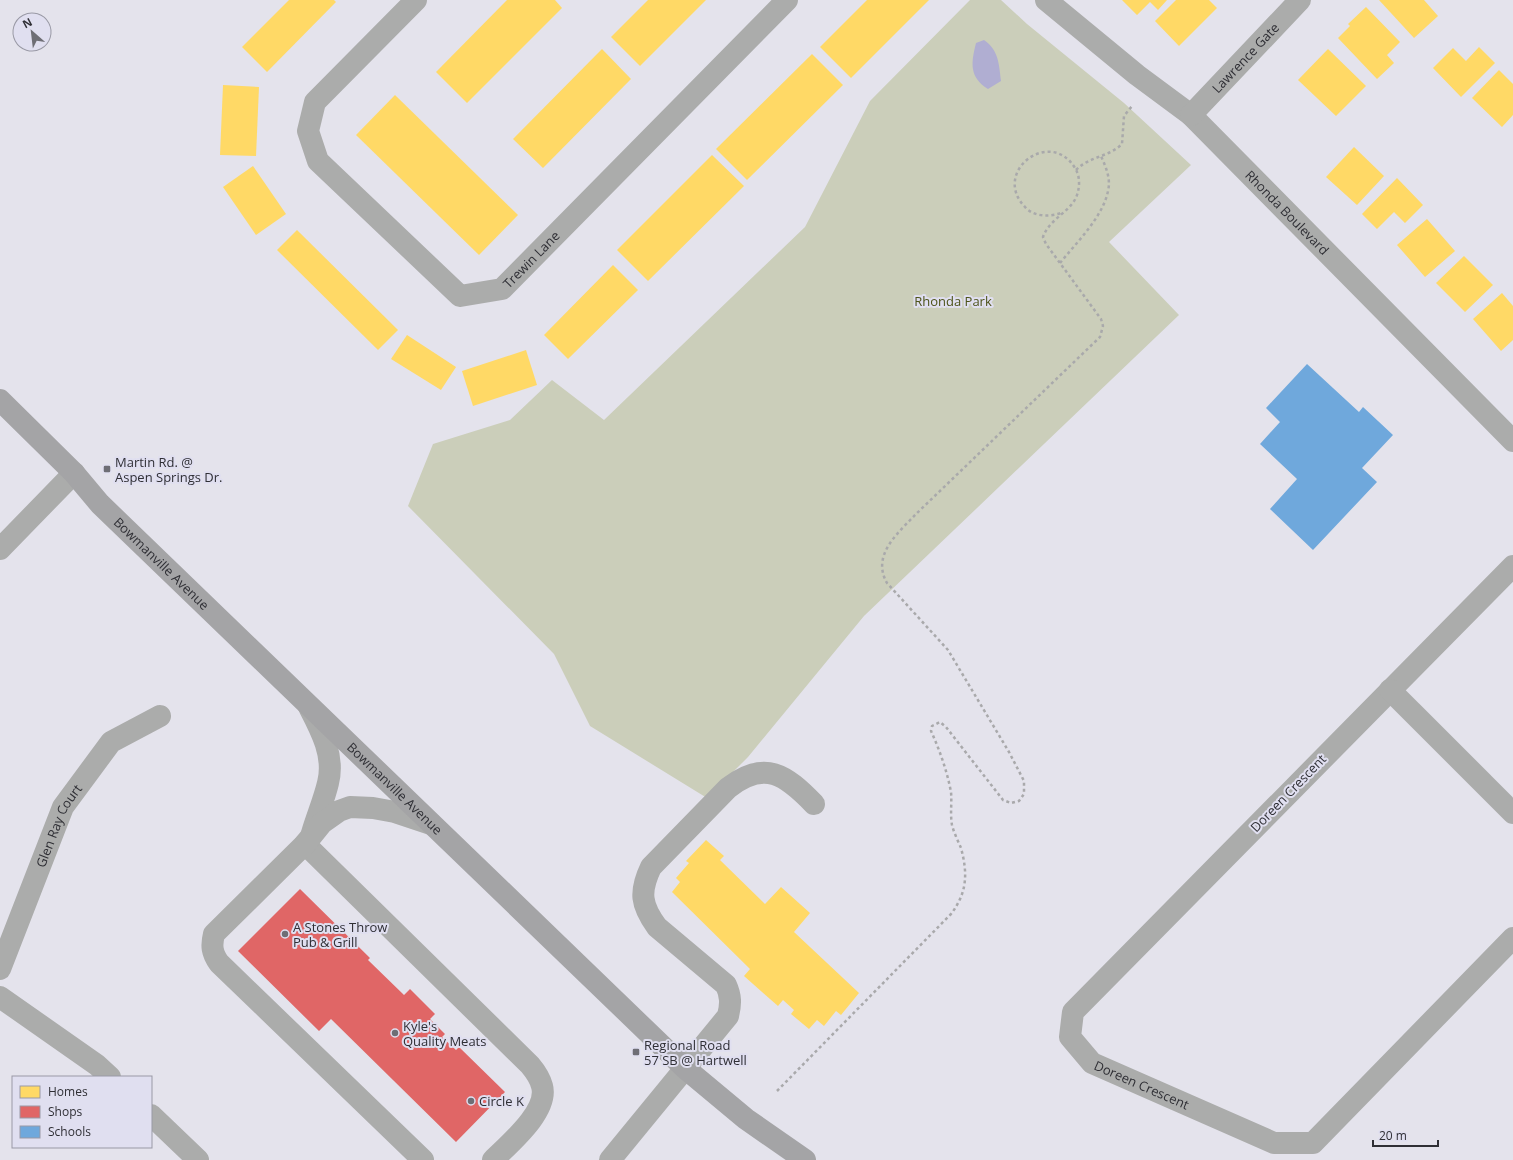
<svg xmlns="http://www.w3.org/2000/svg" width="1513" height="1160" font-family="'Open Sans',sans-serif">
  <rect width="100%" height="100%" fill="#e4e3ec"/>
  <polygon fill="#cbceba" points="970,0 1001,0 1027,24 1124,103 1191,165 1109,242 1179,315 864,616 748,757 707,798 590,726 554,654 408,506 433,444 510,420 552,380 604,420 805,227 870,101"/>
  <path fill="#b0aed2" d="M984 40C999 50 999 65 1001 81L988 89C969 77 971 63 976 43Z"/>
  <g fill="#ffd966">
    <polygon points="289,0 334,0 336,2 267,72 242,47"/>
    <polygon points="507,0 555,0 562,8 467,103 436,72"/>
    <polygon points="648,0 706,0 640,66 611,37"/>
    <polygon points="867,0 929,0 851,78 820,47"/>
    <polygon points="1122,0 1167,0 1158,10 1150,2 1137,15"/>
    <polygon points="1176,0 1209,0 1217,8 1179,46 1155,21"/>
    <polygon points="1379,0 1424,0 1438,16 1414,38"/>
    <polygon points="1366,7 1400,42 1387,55 1394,63 1377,79 1338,38 1350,26 1348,24"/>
    <polygon points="1479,47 1495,63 1461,97 1433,68 1453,48 1466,61"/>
    <polygon points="602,49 631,79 543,168 513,139"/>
    <polygon points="1328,49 1366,86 1336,116 1298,80"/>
    <polygon points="812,54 843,85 747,180 716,149"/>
    <polygon points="1499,70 1513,84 1513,115 1502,127 1472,98"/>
    <polygon points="223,85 259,87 256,156 220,155"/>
    <polygon points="395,95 518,215 479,255 356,135"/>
    <polygon points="1354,147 1384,176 1357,205 1326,177"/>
    <polygon points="712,155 744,186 648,281 617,250"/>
    <polygon points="253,166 286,214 256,235 223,187"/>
    <polygon points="1397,178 1423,205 1405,223 1394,212 1377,229 1362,214"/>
    <polygon points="1427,219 1455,251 1425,277 1397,245"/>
    <polygon points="297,230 398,330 378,350 277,250"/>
    <polygon points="1464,256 1493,285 1465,312 1436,283"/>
    <polygon points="613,265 638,290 568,359 544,335"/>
    <polygon points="1502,293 1513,306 1513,340 1501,351 1473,319"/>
    <polygon points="407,335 456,367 441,390 391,359"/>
    <polygon points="526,350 537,385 473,406 462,371"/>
    <polygon points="706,840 724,856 720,860 765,904 781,887 810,913 794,932 859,993 841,1015 836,1011 824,1026 817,1020 809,1029 791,1014 794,1010 783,1000 778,1006 744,976 750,969 672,892 680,882 676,878 689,863 686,861"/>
  </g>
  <polygon fill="#e06666" points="300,889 370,958 368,960 404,995 410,989 435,1014 430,1019 445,1034 442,1037 456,1050 459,1047 505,1092 456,1142 331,1019 319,1031 238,951"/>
  <polygon fill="#6fa8dc" points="1307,364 1359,412 1363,407 1393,435 1362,468 1377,482 1313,550 1270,509 1297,479 1260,444 1280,422 1266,408"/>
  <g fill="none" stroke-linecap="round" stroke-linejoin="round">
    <g stroke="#a9a9ab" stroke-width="2.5" stroke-dasharray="3 3" stroke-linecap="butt">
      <path d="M1076 170C1090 156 1109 157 1122 144L1124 116 1132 106"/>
      <path d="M1060 263C1076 243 1103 217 1108 191 1111 179 1106 167 1101 156"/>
      <path d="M777 1091 951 914C967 893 968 874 961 848 958 841 954 833 952 825 950 814 952 803 951 792 947 771 940 751 931 731L932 726 940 722 946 727 1003 800 1011 803 1019 801 1024 794V781L1009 752 948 650 887 583C871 555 898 533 916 514L1100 337 1103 326 1101 319 1046 244 1043 237C1049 219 1072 211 1077 195 1080 186 1080 176 1075 168 1050 127 991 172 1025 207 1034 217 1049 217 1061 213"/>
    </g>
    <g stroke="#abacab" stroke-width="22">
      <path id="s1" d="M416 0 315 102 308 131 318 161 460 296 502 289 787 0"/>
      <path id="s2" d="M1046 0 1137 75 1191 115 1513 441"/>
      <path id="s3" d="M1191 115 1300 0"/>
      <polyline points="0,549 74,473"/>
      <path id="s4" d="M1513 566 1073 1012 1070 1037 1092 1063 1274 1143H1313L1513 938"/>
      <polyline points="1390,690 1513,813"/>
      <path d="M309 707C321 730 335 756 328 783 324 800 317 816 312 833"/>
      <path d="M305 844 530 1065C535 1071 540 1078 542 1086 549 1111 509 1144 493 1160"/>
      <path id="s5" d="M0 969 63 807 111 742 160 716"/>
      <polyline points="0,997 97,1065 110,1077"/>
      <polyline points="151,1115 198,1160"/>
      <path d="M423 1160 219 963C212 953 211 946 214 934L305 844 322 823 339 811 350 807 373 808 395 812 431 824"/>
      <path d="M610 1160 728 1016C731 1004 731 996 726 985L657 927C641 905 639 892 651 867L728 788C765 759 786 775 814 804"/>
    </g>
    <path stroke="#a4a4a6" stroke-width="22" id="s6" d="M0 400 74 473 100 504 686 1069 746 1119 805 1160"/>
  </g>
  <g fill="#6e6e75" stroke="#e0dff0" stroke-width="1.5">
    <rect x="103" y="465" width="8" height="8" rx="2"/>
    <circle cx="285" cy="934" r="4"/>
    <circle cx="395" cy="1033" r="4"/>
    <rect x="632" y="1048" width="8" height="8" rx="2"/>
    <circle cx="471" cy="1101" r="4"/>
  </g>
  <g text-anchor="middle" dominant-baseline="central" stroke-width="4" stroke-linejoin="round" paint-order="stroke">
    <g font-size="13" fill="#2f2f35" stroke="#e0dff0">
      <text stroke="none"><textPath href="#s3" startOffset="79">Lawrence Gate</textPath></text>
      <text stroke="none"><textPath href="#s2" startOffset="322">Rhonda Boulevard</textPath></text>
      <text stroke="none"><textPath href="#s1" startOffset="485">Trewin Lane</textPath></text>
      <text stroke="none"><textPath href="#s6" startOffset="230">Bowmanville Avenue</textPath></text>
      <text stroke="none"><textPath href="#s6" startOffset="554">Bowmanville Avenue</textPath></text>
      <text transform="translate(1288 793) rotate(-46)">Doreen Crescent</text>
      <text stroke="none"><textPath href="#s5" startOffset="155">Glen Ray Court</textPath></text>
      <text stroke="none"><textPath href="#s4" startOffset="740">Doreen Crescent</textPath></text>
    </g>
    <g font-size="13" fill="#4d5319" stroke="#e0dff0">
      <text x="953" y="301">Rhonda Park</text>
    </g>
    <g font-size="13" fill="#2f2f35" stroke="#e0dff0" text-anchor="start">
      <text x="115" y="462">Martin Rd. @<tspan x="115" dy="15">Aspen Springs Dr.</tspan></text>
      <text x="293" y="927">A Stones Throw<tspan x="293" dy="15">Pub &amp; Grill</tspan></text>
      <text x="403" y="1026">Kyle's<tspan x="403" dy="15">Quality Meats</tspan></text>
      <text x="644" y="1045">Regional Road<tspan x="644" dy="15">57 SB @ Hartwell</tspan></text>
      <text x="479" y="1101">Circle K</text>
    </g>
  </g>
  <rect x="12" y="1076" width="140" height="72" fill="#e0dff0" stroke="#9999a5"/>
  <rect x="20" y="1086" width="20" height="12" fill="#ffd966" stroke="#9999a5"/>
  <text x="48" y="1096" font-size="12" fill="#2f2f35">Homes</text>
  <rect x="20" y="1106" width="20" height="12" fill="#e06666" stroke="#9999a5"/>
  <text x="48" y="1116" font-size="12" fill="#2f2f35">Shops</text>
  <rect x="20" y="1126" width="20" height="12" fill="#6fa8dc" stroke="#9999a5"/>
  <text x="48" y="1136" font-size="12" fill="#2f2f35">Schools</text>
  <g transform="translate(32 32) rotate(332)"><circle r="19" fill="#e0dff0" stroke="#9999a5"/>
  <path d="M0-3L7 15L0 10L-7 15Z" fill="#6e6e75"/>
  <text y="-6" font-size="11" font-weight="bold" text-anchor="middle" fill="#2f2f35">N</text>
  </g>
  <path d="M1373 1140v6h65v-6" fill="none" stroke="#2f2f35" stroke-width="2"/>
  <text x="1379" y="1140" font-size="12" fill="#2f2f35" stroke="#e0dff0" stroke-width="3" paint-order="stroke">20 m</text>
</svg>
